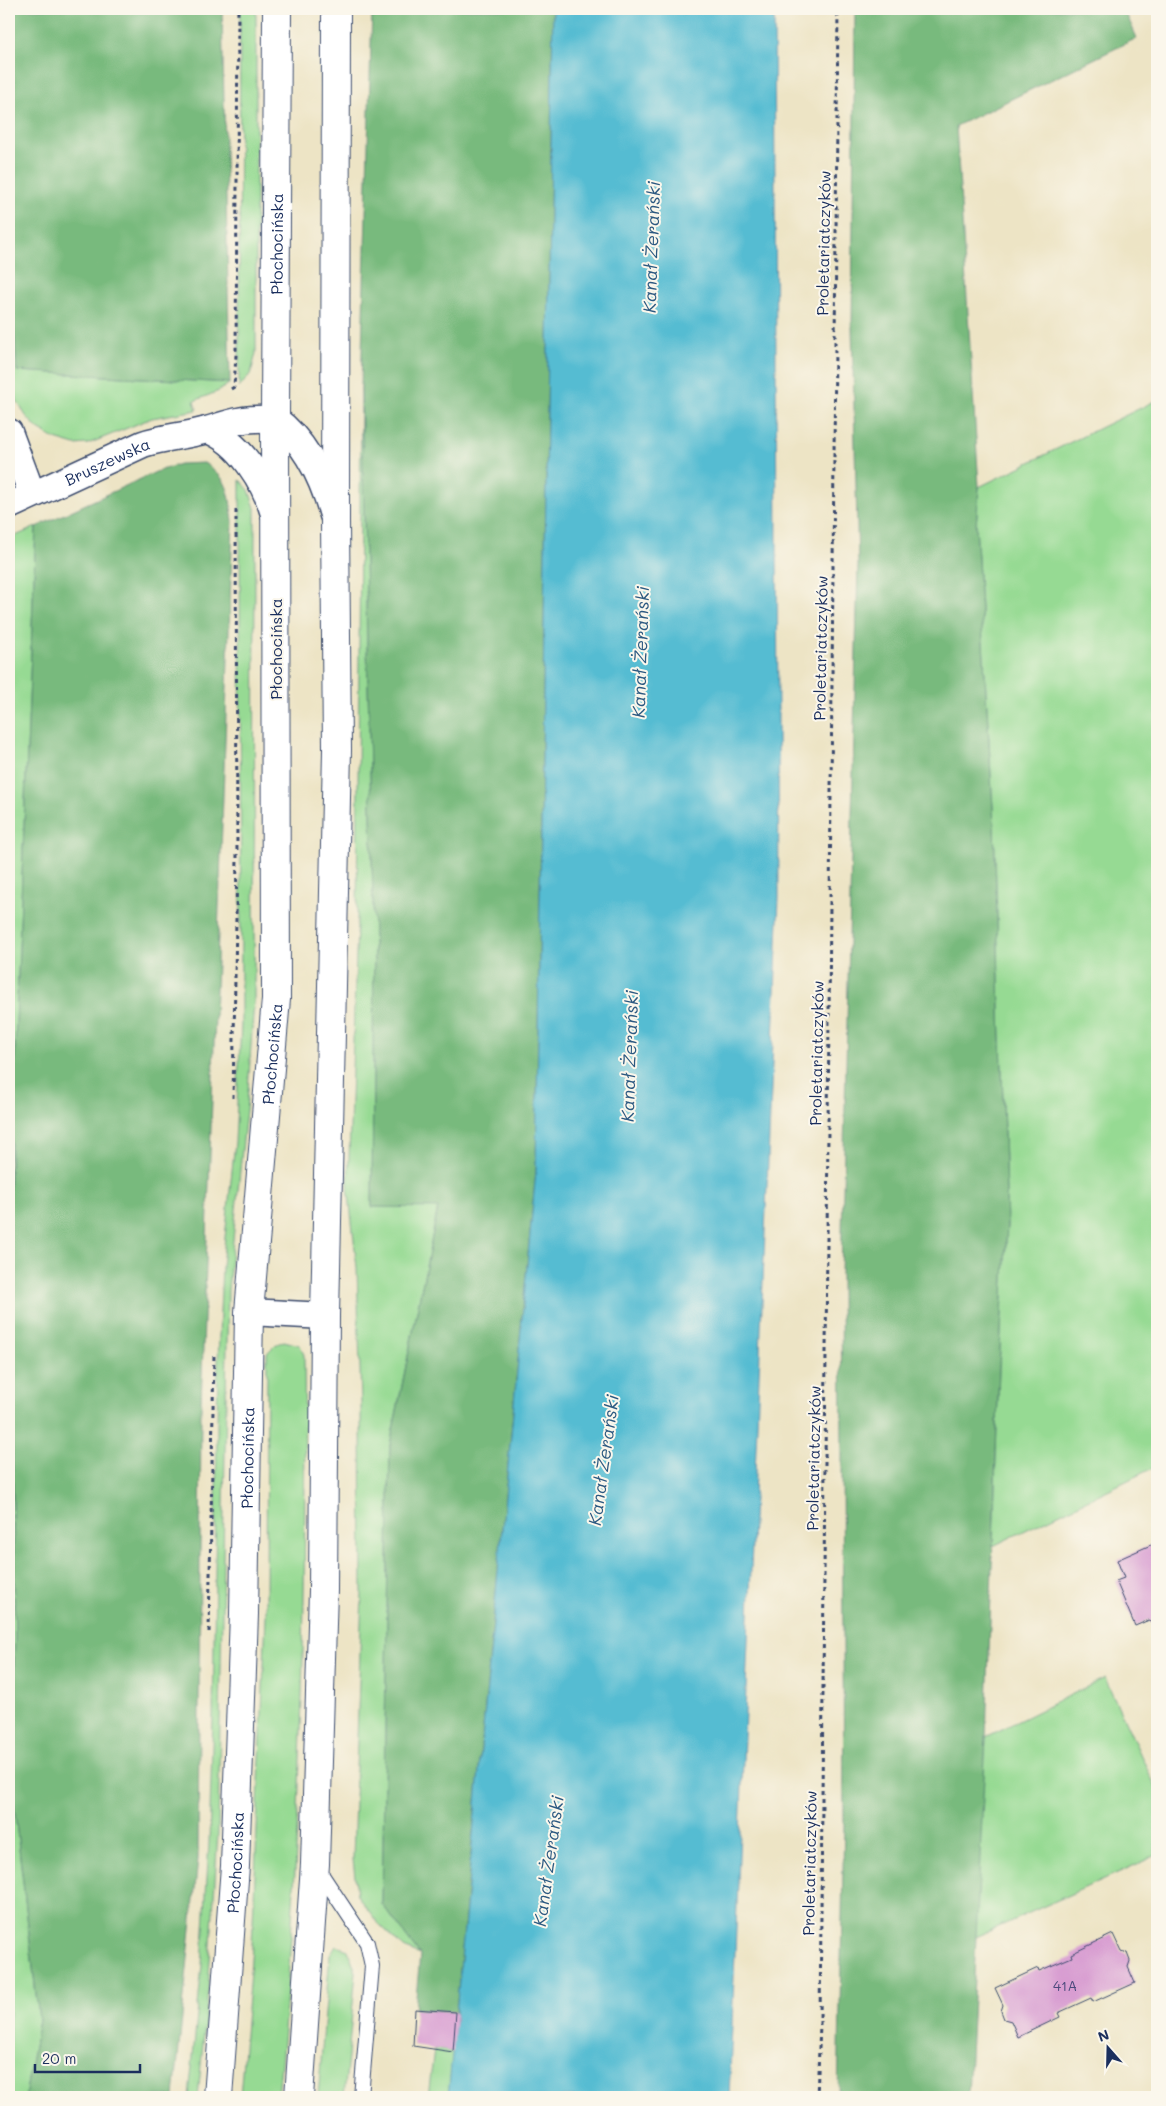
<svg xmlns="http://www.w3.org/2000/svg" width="1166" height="2106" font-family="Mali,sans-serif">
  <rect width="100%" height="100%" fill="#fbf7ec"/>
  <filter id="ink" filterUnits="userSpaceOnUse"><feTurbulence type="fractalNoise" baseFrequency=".02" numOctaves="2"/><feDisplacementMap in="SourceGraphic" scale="10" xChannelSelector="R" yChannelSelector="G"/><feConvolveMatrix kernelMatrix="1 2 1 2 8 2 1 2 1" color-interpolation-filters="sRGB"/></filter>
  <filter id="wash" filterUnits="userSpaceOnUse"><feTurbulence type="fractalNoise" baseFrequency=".0096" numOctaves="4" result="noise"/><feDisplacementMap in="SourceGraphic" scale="20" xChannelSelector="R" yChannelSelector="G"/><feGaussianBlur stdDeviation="1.12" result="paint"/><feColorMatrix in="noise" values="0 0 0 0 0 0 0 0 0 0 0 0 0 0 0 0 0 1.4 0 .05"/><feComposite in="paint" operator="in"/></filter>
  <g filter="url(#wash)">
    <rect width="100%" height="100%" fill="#ede4c5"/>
    <g fill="#96da93" stroke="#588478">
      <polygon points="240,9 256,9 256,353 251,373 239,388"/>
      <polygon points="9,255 17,371 230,383 219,391 194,401 197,410 152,418 88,444 75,445 55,439 38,429 26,416 17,401 9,378"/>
      <polygon points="361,386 374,941 372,1207 438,1207 390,1445 382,1904 420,1955 404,1948 377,1922 357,1895 353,1859 362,1592 361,1403 357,1268 348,1186 357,926"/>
      <polygon points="1157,400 1157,1466 993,1546 999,1366 1007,1225 994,825 976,526 979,487"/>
      <polygon points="240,480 249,490 255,508 254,1000 248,1090 228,1290 218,1833 208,1992 198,2097 189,2097 202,1965 209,1842 213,1716 218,1360 222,1266 235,1142 241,1025"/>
      <polygon points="36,527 9,1200 9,539"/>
      <polygon points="9,1292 15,1639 10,1771 39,2019 25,2097 9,2097"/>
      <path d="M284 1341 300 1345 304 1355C307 1602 302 1851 278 2097H240L252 1947 266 1617 267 1353 275 1345Z"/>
      <polygon points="1105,1678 1157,1790 1157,1855 974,1938 986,1737"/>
      <polygon points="337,1946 348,1950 356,1972 344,2097 318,2097 330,1954"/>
      <polygon points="434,2049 453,2052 448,2097 428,2097"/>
    </g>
    <g fill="#78ba7d" stroke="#4a746e">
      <polygon points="9,9 222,9 230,383 17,371 9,255"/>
      <polygon points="372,9 553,9 536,1171 456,2012 415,2009 420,1955 382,1904 390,1445 438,1208 372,1207 374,941 361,386"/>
      <polygon points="855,9 1124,9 1137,38 956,126 979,487 976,526 994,825 1007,1225 999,1367 986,1737 968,2097 838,2097 844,1823 841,1274 858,565 852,327"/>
      <path d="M204 463C230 479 229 493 233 521L201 1403 198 1859 174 2097H25L39 2019 10 1771 15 1639 9 1200 36 527 158 471 180 464Z"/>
    </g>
    <polygon fill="#55bcd2" stroke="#387698" points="553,9 774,9 779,897 729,2097 448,2097 536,1171"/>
    <g id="blocks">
      <g fill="#d89dd1">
        <polygon points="1153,1544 1157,1553 1157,1622 1153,1624 1149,1620 1135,1626 1116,1581 1124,1578 1117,1560"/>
        <polygon points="1113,1934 1121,1951 1127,1953 1130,1961 1128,1967 1135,1983 1093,2002 1091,1998 1058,2013 1060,2017 1018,2037 1011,2021 1004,2019 1001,2011 1003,2005 995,1988 1038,1968 1039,1971 1072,1957 1071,1954"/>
        <polygon points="415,2009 456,2012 453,2052 413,2046"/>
      </g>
    </g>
  </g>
  <g filter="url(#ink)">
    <use href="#blocks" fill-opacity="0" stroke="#3a4a6d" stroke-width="1"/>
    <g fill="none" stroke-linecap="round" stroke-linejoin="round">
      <defs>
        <polyline id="lane" points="318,1869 367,1943 372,1966 361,2097"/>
        <g id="street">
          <path d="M207 430C240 441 265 483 274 514"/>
          <polyline points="9,432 32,494"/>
          <path id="s1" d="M9 506 143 444C164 437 186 436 207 430 236 421 243 418 275 419 306 442 323 479 333 515"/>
          <polyline points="249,1312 325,1316"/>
        </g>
        <g id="secondary">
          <path id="s2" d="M218 2097 235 1866 244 1614 249 1312 276 999 275 419 277 9"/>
          <polyline points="299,2097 315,1864 323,1590 325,1316 337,750 335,521 336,9"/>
        </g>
      </defs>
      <use href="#lane" stroke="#3a4a6d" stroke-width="16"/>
      <use href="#street" stroke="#3a4a6d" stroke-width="29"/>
      <use href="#secondary" stroke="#3a4a6d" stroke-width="30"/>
      <g stroke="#3a4a6d" stroke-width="3" stroke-dasharray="4 4" stroke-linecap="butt">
        <polyline points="231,389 234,387 236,355 238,9"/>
        <polyline points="233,1098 237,858 236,507"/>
        <polyline points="209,1632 214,1354"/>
        <polyline points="817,2097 820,2024 838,9"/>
      </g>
      <use href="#lane" stroke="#fff" stroke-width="14"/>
      <use href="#street" stroke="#fff" stroke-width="26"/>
      <use href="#secondary" stroke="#fff" stroke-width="28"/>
    </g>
  </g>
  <g text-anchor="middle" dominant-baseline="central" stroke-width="4" stroke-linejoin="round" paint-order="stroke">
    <g font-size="14" fill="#4a4a7b">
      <text x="1065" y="1985">41A</text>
    </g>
    <g font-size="16" fill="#1b2f5e" stroke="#fbf7ec">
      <text transform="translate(823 243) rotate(-89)">Proletariatczyków</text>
      <text stroke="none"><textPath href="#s2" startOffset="1855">Płochocińska</textPath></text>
      <text stroke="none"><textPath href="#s1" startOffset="108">Bruszewska</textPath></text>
      <text transform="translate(820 648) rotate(-89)">Proletariatczyków</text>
      <text transform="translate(275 649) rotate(-90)">Płochocińska</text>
      <text transform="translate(816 1053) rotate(-89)">Proletariatczyków</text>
      <text stroke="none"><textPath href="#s2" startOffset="1045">Płochocińska</textPath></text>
      <text stroke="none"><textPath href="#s2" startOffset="640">Płochocińska</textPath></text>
      <text transform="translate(813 1458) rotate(-89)">Proletariatczyków</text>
      <text stroke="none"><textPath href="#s2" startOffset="235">Płochocińska</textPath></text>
      <text transform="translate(809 1863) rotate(-89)">Proletariatczyków</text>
    </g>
    <g font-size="18" font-style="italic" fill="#2c5981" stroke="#fbf7ec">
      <text transform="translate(651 247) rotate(-88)">Kanał Żerański</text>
      <text transform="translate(640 652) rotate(-88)">Kanał Żerański</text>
      <text transform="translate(629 1056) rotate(-88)">Kanał Żerański</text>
      <text transform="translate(603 1460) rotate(-82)">Kanał Żerański</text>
      <text transform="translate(548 1861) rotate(-82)">Kanał Żerański</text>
    </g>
  </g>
  <rect width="1166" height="2106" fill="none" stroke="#fbf7ec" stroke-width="30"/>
  <g transform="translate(1108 2048) rotate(340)" stroke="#fbf7ec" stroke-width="4" paint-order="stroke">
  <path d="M0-4L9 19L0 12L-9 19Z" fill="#1b2f5e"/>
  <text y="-8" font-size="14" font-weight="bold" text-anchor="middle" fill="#1b2f5e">N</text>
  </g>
  <path d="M35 2064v8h105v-8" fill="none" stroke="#1b2f5e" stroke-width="2.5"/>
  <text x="42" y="2064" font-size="15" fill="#1b2f5e" stroke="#fbf7ec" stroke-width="4" paint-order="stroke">20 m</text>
</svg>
